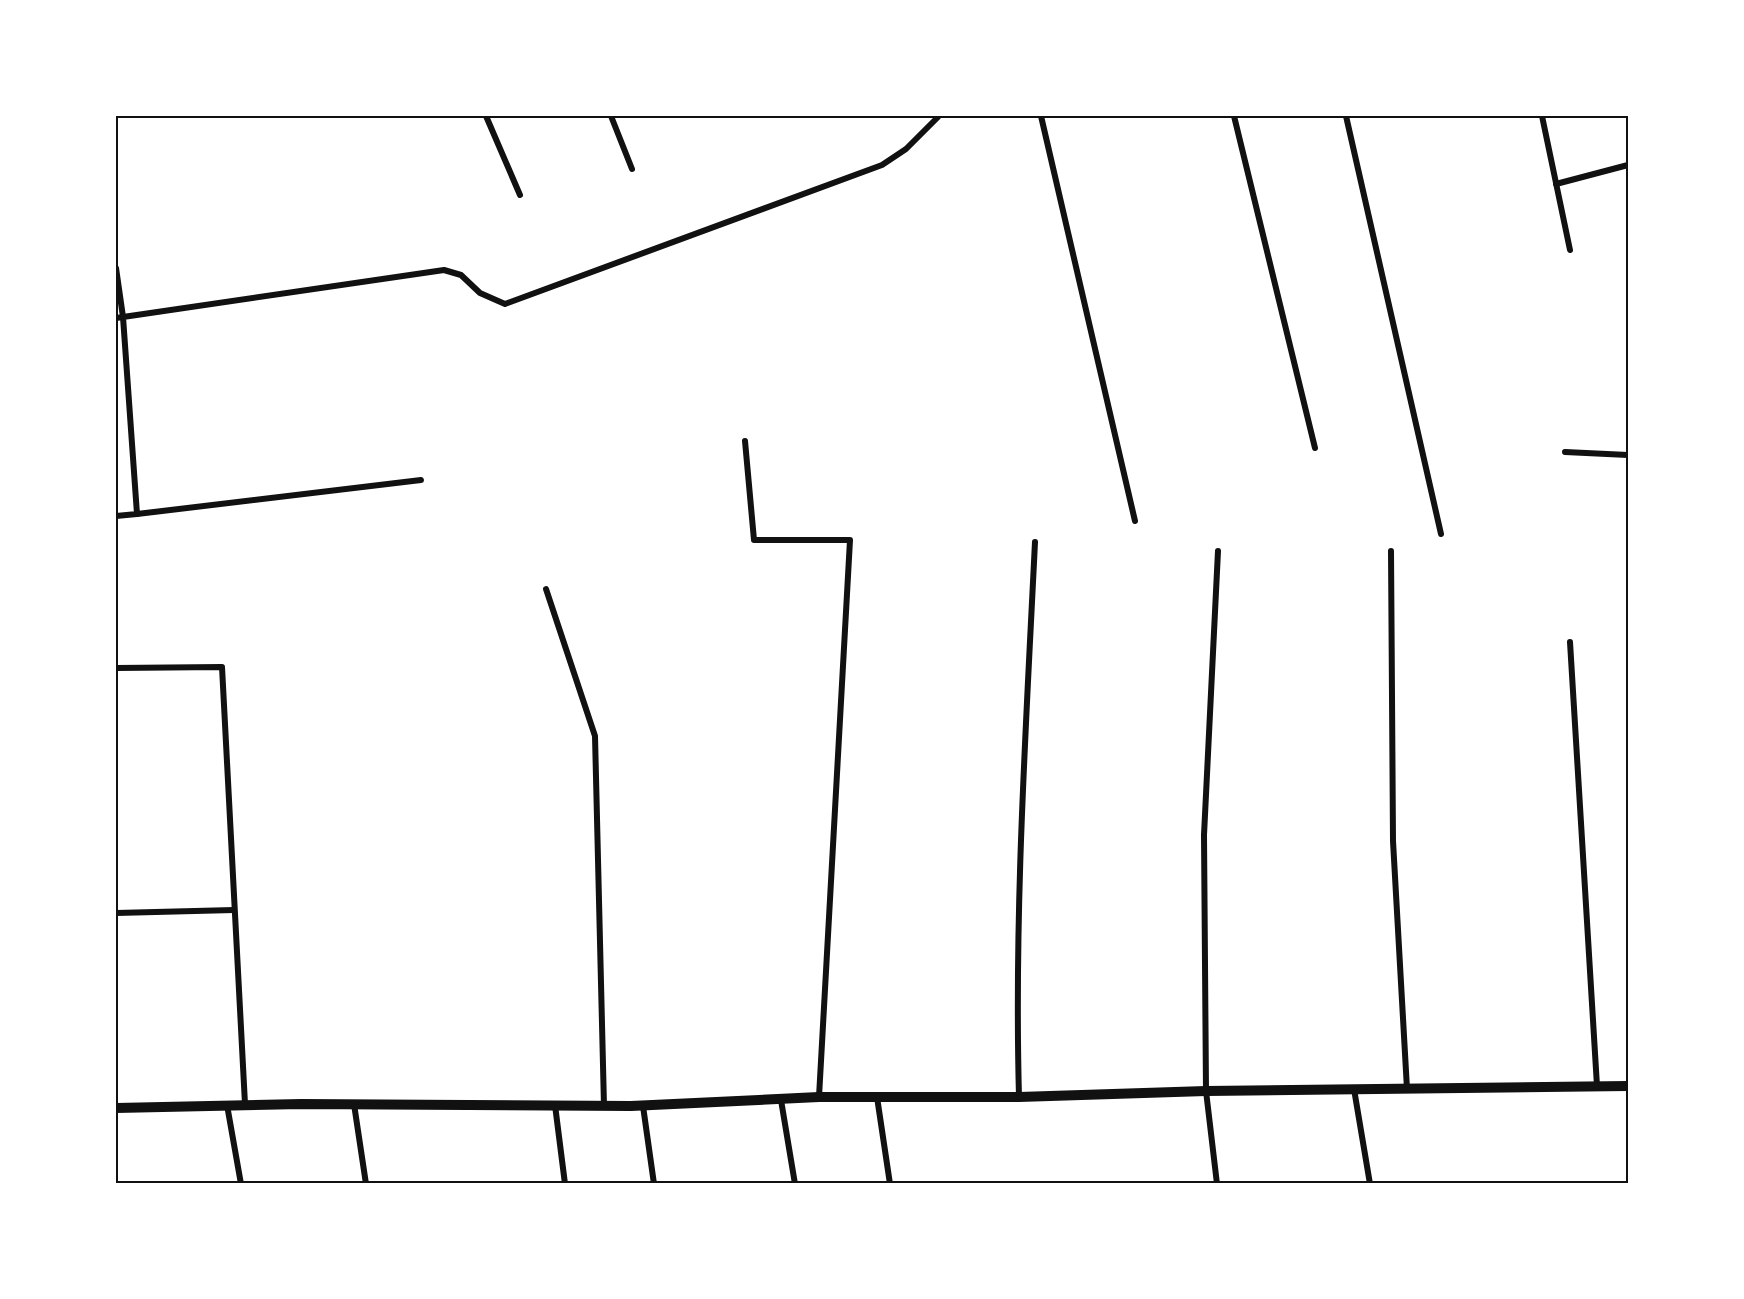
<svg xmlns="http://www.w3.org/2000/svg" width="1744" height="1299" font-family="Poppins,sans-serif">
  <rect width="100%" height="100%" fill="#fff"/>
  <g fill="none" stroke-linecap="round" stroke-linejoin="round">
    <g stroke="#111" stroke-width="6">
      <polyline points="486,116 520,195"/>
      <polyline points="611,116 632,169"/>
      <polyline points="1041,116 1135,521"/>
      <polyline points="1234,116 1315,448"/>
      <polyline points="1346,116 1441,534"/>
      <polyline points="1542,116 1570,250"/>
      <polyline points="1556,184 1628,165"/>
      <polyline points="116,268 123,317 116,318"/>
      <polyline points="745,441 754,540 850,540 819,1097"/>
      <polyline points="1565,452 1628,455"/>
      <polyline points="137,514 421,480"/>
      <polyline points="116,516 137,514 123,317 444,270 461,275 480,293 505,304 882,165 906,149 938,117"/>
      <polyline points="1391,551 1393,841 1407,1089"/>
      <polyline points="546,589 595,736 604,1106"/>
      <polyline points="1570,642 1597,1086"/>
      <polyline points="116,668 222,667 245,1104"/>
      <polyline points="116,913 234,910"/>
      <polyline points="1354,1089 1370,1184"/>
      <polyline points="877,1097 890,1184"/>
      <path d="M1019 1097C1014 912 1026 727 1035 542"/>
      <polyline points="781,1100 795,1184"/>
      <polyline points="354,1104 366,1184"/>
      <polyline points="227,1105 241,1184"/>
      <polyline points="555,1105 565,1184"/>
      <polyline points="643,1106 654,1184"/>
      <polyline points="1217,1184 1206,1091 1204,835 1218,551"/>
    </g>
    <polyline stroke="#111" stroke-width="10" points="116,1108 301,1104 631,1106 819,1097 1019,1097 1206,1091 1628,1086"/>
  </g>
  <rect width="1744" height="1299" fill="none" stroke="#ffffff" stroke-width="234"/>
  <rect x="117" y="117" width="1510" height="1065" fill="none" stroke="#111" stroke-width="2"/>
</svg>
